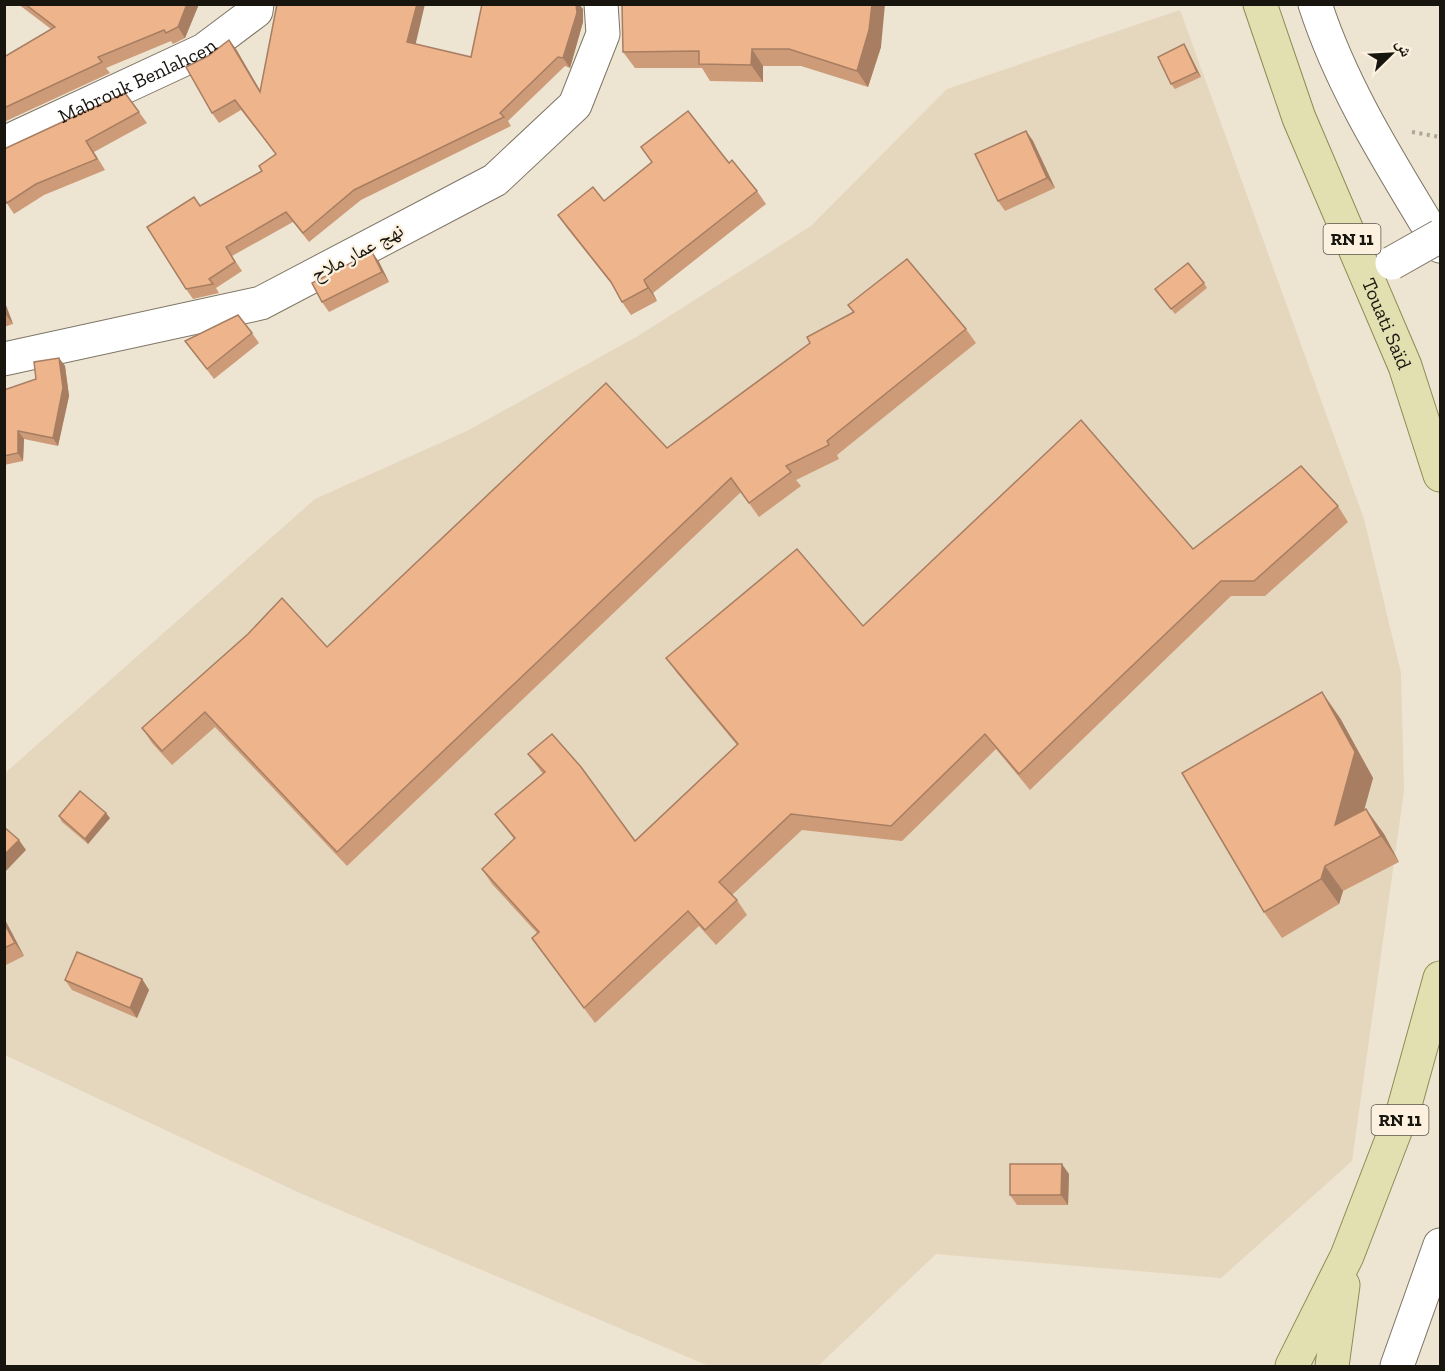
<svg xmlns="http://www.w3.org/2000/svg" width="1445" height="1371" font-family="'Zilla Slab','Noto Naskh Arabic',serif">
  <rect width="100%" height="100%" fill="#eee4d2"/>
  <polygon fill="#e5d6be" points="1180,10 1364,519 1401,673 1404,791 1352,1161 1221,1278 936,1254 818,1366 709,1366 302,1194 5,1055 4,774 315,499 467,431 638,336 811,226 947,89"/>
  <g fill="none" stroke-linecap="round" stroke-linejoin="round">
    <defs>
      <g id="minor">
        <path d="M1315 4C1343 91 1394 169 1440 246"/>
        <path id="s1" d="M4 143 204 50 256 11 257 4"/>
        <polyline points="4,359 261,303 495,180 575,105 603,34 601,4"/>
        <polyline points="1397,1366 1440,1245"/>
      </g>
      <g id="major">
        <path id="s2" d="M1260 4 1299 118 1405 366 1440 475"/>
        <polyline points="1292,1366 1347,1256 1404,1108 1440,978"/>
        <polyline points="1332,1366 1343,1285"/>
      </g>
    </defs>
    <use href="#minor" stroke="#7e7565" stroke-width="35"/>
    <use href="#major" stroke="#8e8b56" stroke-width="35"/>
    <polyline stroke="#ada596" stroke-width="4" stroke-dasharray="3 4.5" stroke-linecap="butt" points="1412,132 1440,137"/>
    <use href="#minor" stroke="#fff" stroke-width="33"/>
    <use href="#major" stroke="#e2e0b1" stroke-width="33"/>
    <defs>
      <polyline id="minor-bridge" points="1392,263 1440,236"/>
    </defs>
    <use href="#minor-bridge" stroke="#7e7565" stroke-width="35" stroke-linecap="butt"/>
    <use href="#minor-bridge" stroke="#fff" stroke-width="33"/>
  </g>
  <g fill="#cd9b78">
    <polygon points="18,4 199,4 185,38 173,44 171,41 106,68 110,73 4,122 4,57 51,29"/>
    <polygon points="622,4 881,47 868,87 801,66 763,66 763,82 710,81 702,68 635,68 623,52"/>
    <polygon points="583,9 583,22 570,68 565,66 508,121 511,126 361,200 309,242 293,222 232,256 242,271 216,288 219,293 193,299 186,289 200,206 262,171 276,154 241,110 219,123 212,113 208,56 229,40 236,49 260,90 416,44 471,57"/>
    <polygon points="1187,49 1201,77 1175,89 1171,84"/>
    <polygon points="125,93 147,123 94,152 105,170 44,195 14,214 4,199"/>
    <polygon points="1026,131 1033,141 1055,188 1005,211 998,201"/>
    <polygon points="641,147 729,163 757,191 766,204 653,293 657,301 631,315 622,302 614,287 567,228 558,215 604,201 652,162"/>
    <polygon points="372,252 379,262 389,282 329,312 322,302"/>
    <polygon points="1204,283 1207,288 1175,314 1155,289"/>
    <polygon points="4,300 13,324 4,327"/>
    <polygon points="848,305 966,329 976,343 837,455 839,459 796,480 801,486 759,517 741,492 347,866 215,727 172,765 152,743 142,728 327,647 667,448 853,312"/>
    <polygon points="252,333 259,343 214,379 185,341"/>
    <polygon points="59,358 65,366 69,396 58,446 24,439 23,461 4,465 4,390 36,379"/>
    <polygon points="1338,506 1348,522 1265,596 1231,596 1030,790 996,749 902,841 802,830 732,895 737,900 747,915 716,945 699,926 595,1023 532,938 537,933 492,884 482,869 514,839 495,814 543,774 528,754 635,841 737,745 677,673 666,658 863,626 1193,549"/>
    <polygon points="1340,718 1373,778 1364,810 1366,809 1384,834 1399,862 1343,891 1339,904 1282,938 1264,912"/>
    <polygon points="59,816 110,818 88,844 62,822"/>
    <polygon points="4,918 24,956 4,966"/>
    <polygon points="142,979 149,990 137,1018 72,990 65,980"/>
    <polygon points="1069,1174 1068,1205 1017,1205 1010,1195"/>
  </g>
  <g fill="#a77e62">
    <polygon points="187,4 199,4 185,38 178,27"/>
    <polygon points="417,4 425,4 414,51 407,42"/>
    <polygon points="576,4 579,4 583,9 583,22 570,68 563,58"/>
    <polygon points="872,4 885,4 881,47 868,87 857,71"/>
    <polygon points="229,40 236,49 266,101 260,92"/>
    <polygon points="1184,44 1187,49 1201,77 1197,72"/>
    <polygon points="752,49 763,66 763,82 751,65"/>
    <polygon points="1026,131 1033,141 1055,188 1047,178"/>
    <polygon points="372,252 379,262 389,282 382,272"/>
    <polygon points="644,280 653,293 657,301 648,288"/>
    <polygon points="4,300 13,324 6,315 4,309"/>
    <polygon points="59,358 65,366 69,396 58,446 53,438"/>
    <polygon points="18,431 24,439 23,461 18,453"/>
    <polygon points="1322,692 1340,718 1373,778 1353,850 1335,825"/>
    <polygon points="1366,809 1384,834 1399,862 1381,836"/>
    <polygon points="106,813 110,818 88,844 85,839"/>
    <polygon points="19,840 26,850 4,873 4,855"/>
    <polygon points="1325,866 1343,891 1339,904 1321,879"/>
    <polygon points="4,918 24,956 15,943 4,923"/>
    <polygon points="142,979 149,990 137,1018 130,1008"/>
    <polygon points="1062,1164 1069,1174 1068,1205 1061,1195"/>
  </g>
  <g fill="#eeb48c" stroke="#a77e62" stroke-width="1.5">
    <polygon points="25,4 187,4 178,27 166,33 164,30 98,57 102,62 4,108 4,57 55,27"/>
    <polygon points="277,4 417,4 407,42 471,57 482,4 576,4 577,13 563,58 558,57 500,113 504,117 354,190 303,233 286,212 226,247 235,262 209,279 213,284 186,289 147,227 194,197 200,206 262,171 259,166 276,154 235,100 212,113 186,67 208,56 229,40 260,92"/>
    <polygon points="622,4 872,4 869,30 857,71 789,49 752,49 751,65 699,64 699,51 623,52"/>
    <polygon points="1184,44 1197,72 1171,84 1158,57"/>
    <polygon points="125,93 139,112 86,141 97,159 36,184 7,203 4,199 4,149"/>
    <polygon points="688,111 729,163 732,160 757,191 644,280 648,288 622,302 611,282 558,215 593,187 604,201 652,162 641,147"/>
    <polygon points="1026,131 1047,178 998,201 975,154"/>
    <polygon points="372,252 382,272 322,302 312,283"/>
    <polygon points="907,259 966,329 827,441 829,445 786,466 791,472 749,503 731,478 337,852 205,712 162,751 142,728 248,634 282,598 327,647 606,383 667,448 810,343 807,337 854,312 848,305"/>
    <polygon points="1188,263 1204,283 1171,309 1155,289"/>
    <polygon points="238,315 252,333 207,369 185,341"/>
    <polygon points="59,358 63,388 53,438 18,431 18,453 4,456 4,390 36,379 34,362"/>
    <polygon points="1081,420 1193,549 1301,466 1338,506 1254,581 1221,581 1019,774 985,734 891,826 791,814 719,882 737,900 705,930 688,911 584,1008 532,938 539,932 482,869 515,838 495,814 545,772 528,754 552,734 581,767 635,841 738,744 666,658 797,549 863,626"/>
    <polygon points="1322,692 1355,752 1335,825 1366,809 1381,836 1325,866 1321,879 1264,912 1182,773"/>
    <polygon points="80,791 106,813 85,839 59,816"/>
    <polygon points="4,827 19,840 4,855"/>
    <polygon points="4,923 15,943 4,948"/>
    <polygon points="77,952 142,979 130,1008 65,980"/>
    <polygon points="1010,1164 1062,1164 1061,1195 1010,1195"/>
  </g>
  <g text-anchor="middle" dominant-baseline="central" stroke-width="4.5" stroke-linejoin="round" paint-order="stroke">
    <g fill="#fcf1df" stroke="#5c564d" stroke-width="1.5">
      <rect x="1323.5" y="224" width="57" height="30" rx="4.5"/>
      <rect x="1371.5" y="1105" width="57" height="30" rx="4.5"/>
    </g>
    <g font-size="18" font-weight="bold" fill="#18140e">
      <text x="1352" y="239">RN 11</text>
      <text x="1400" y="1120">RN 11</text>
    </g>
    <g font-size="20" fill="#18140e" stroke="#fcf1df">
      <text stroke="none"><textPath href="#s1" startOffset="147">Mabrouk Benlahcen</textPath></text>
      <text transform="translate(357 252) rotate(-28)">نهج عمار ملاح</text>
      <text stroke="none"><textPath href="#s2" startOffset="344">Touati Saïd</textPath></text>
    </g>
  </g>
  <rect width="1445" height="1371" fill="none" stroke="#18140e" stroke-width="12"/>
  <g transform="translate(1391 54) rotate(66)" stroke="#fcf1df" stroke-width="4.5" paint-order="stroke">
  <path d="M0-4.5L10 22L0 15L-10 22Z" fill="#18140e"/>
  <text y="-9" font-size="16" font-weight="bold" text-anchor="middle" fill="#18140e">ش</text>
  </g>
</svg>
